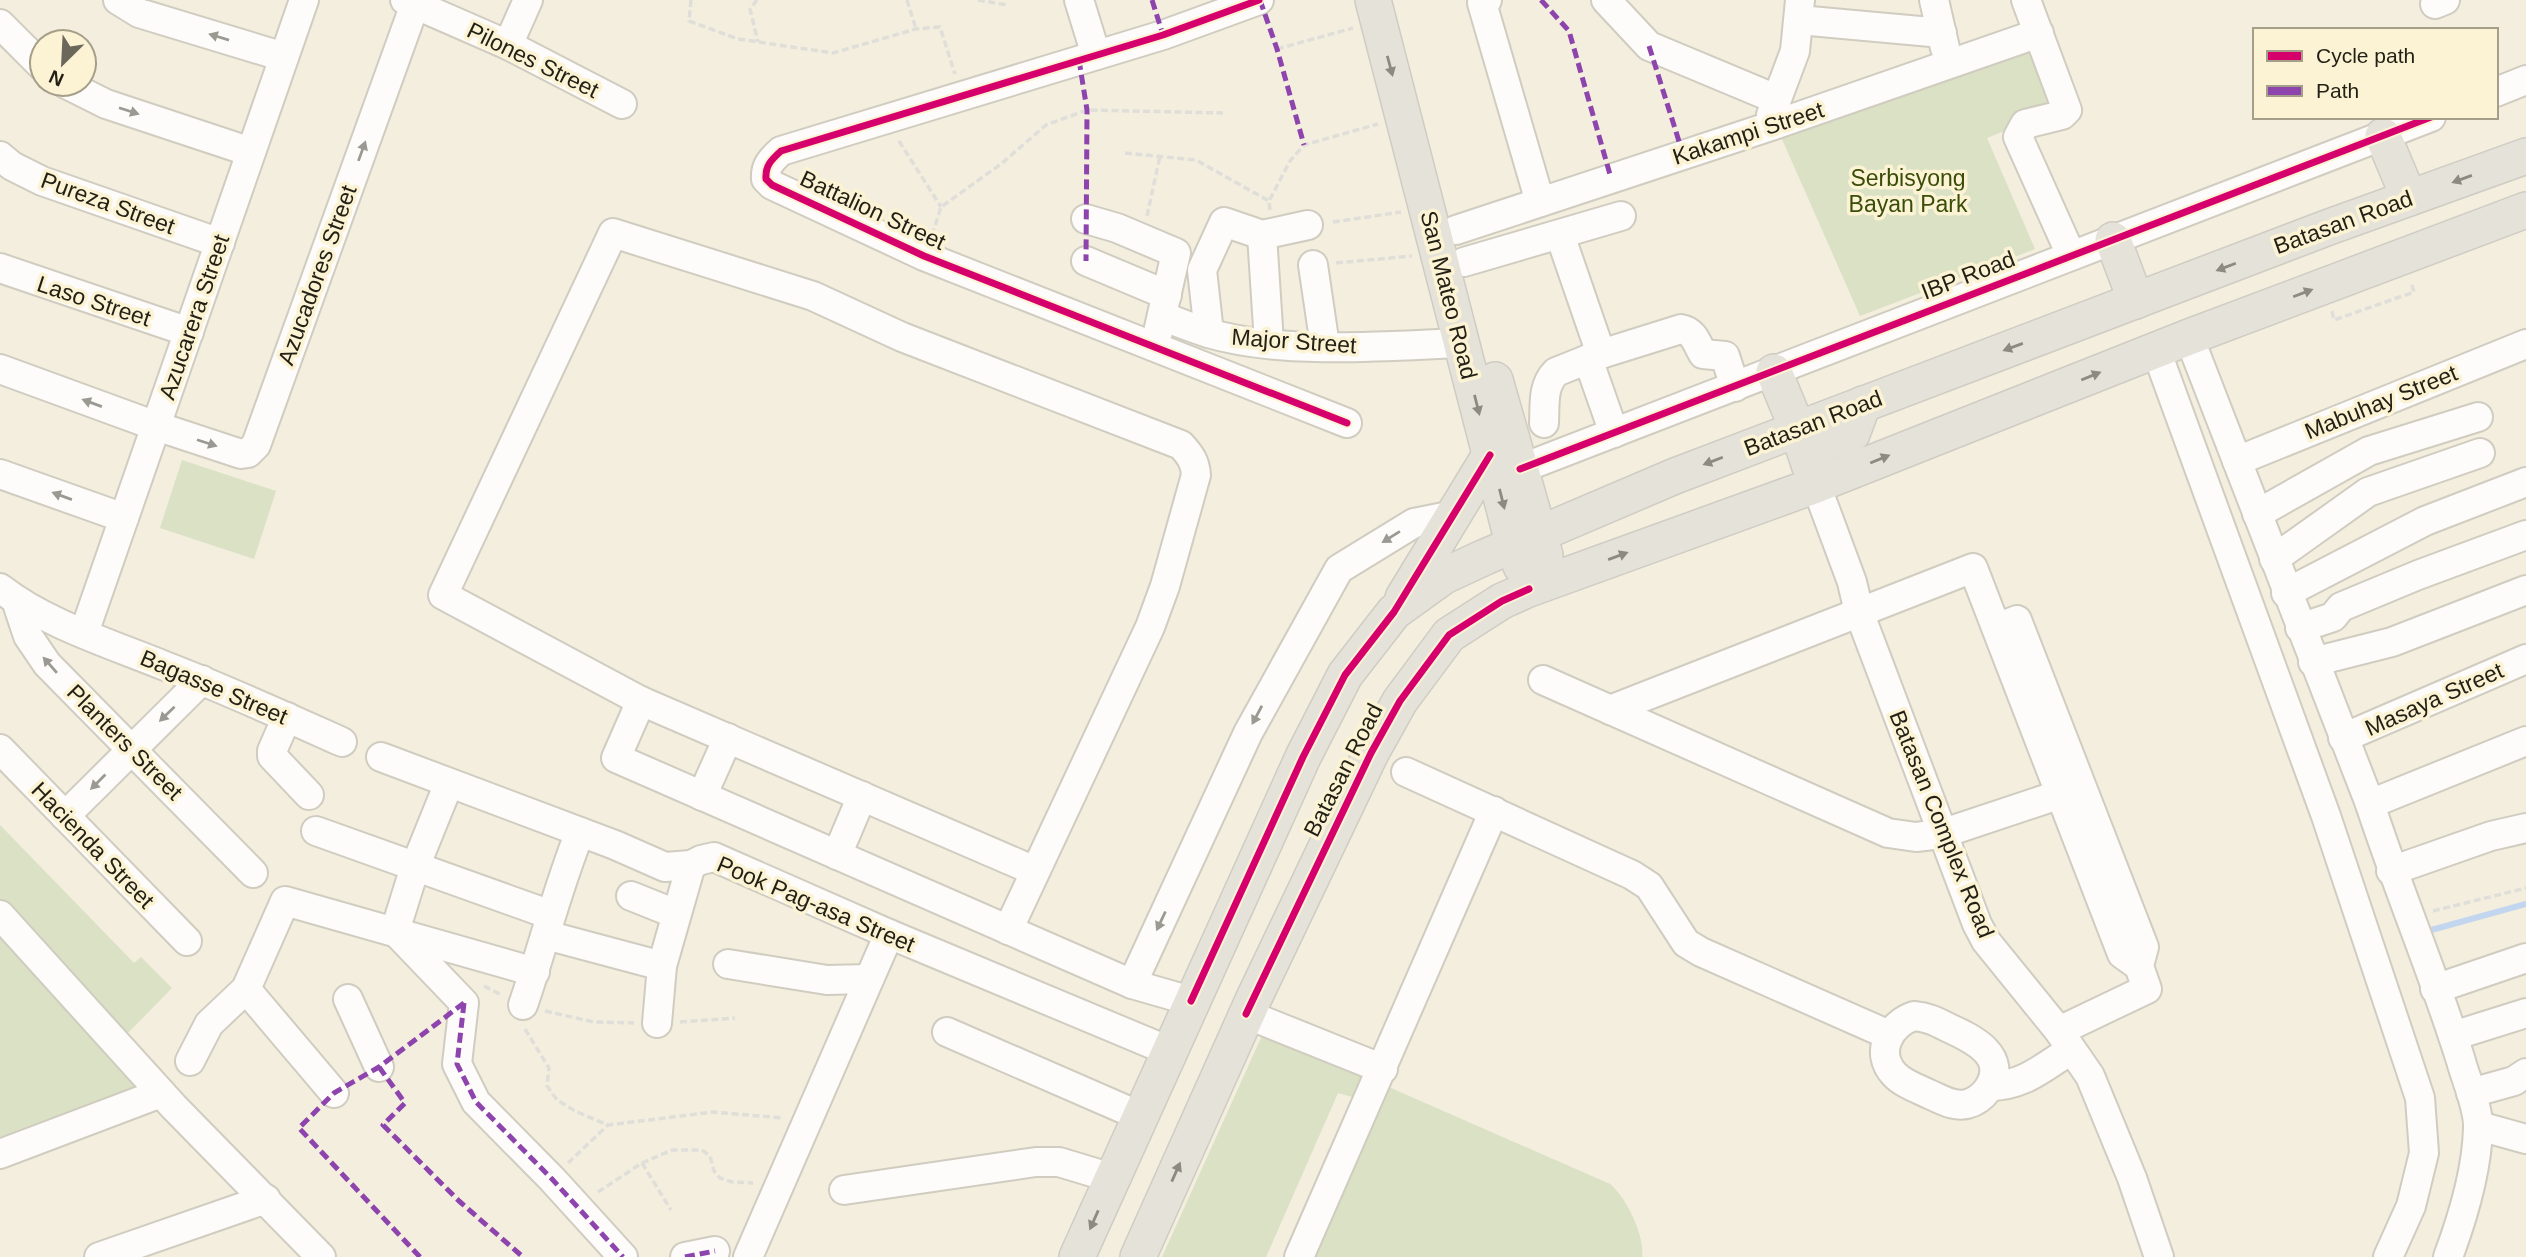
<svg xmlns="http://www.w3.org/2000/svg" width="2526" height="1257" font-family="Arial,sans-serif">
  <rect width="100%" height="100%" fill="#f3eede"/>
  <g fill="#dae1c4">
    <polygon points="2030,43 2057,110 1987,138 2035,249 1860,316 1778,130"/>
    <polygon points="182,460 276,491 254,559 160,528"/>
    <polygon points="0,825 134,963 141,957 172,988 123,1038 172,1086 0,1145"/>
    <polygon points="1265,1029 1359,1072 1364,1078 1356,1098 1338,1093 1266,1257 1162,1257"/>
    <path d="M1391 1088 1610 1184C1626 1197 1645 1236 1642 1257H1312L1387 1089Z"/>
  </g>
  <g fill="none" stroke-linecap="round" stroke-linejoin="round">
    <polyline stroke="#c3d6ef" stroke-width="6" points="2424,932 2526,904"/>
    <defs>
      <g id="minor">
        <polyline points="118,0 139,13 284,57"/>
        <polyline points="405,0 508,45 622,104"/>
        <polyline points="1079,0 1096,55"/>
        <path d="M1259 0 1163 35 781 151C771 160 765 166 766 179L772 185 924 256 1347 423"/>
        <polyline points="1487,0 1482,3 1540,202"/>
        <polyline points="1606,0 1649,46 1776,99"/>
        <polyline points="1934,0 1945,48"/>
        <polyline points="2026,0 2067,110 2062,115 2025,124 2018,137 2071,255"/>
        <polyline points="2435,4 2445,0"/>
        <polyline points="1799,20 1942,33"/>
        <polyline points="0,24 42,66"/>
        <polyline points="508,45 528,0"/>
        <polyline points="66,84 106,104 251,152"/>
        <polyline points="2496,92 2526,80"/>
        <polyline points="1771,115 1795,51 1800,0"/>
        <polyline points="0,156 12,166 42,181 220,243"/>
        <polyline points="1086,219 1117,228 1176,253 1158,332"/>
        <polyline points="1456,230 1774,125 2039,33"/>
        <polyline points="1262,235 1269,343"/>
        <path d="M1560 235 1601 354 1681 329C1694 331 1697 344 1703 354L1725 356 1735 387"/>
        <polyline points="1086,261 1167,295"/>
        <polyline points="1464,262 1621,216"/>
        <polyline points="1313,265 1325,346"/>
        <polyline points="0,268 189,332"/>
        <path d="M1162 316C1177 322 1193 328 1208 333 1283 355 1384 346 1462 343"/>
        <polyline points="1209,333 1202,270 1224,222 1262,235 1308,225"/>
        <path d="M2189 337 2370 804C2398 890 2434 974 2461 1061 2466 1080 2479 1108 2478 1128 2477 1170 2463 1217 2448 1257"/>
        <polyline points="2156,350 2326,816 2420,1098 2424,1153 2411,1206 2388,1257"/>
        <polyline points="1588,359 1614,433"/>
        <polyline points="0,369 156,426 241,454 248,453 256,445 415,4"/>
        <path d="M1544 423C1545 405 1542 386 1556 372L1601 354"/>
        <polyline points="2237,461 2526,344"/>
        <polyline points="1520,469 2431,117"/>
        <polyline points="0,474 124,518"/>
        <polyline points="1816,485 1852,582 1859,612 1977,924 1986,941 2059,1031 2090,1076 2132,1178 2159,1257"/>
        <polyline points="2257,514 2369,451 2478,417"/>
        <polyline points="2274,559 2368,492 2480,453"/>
        <path d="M0 588C46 624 111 644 165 666 225 689 284 716 342 742"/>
        <polyline points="2286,593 2425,521 2526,482"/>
        <polyline points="16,600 28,636 47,664 253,873"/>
        <polyline points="1997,628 2017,620 2144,947 2139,966 2147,989 2059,1031"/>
        <polyline points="2300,628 2333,617 2341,607 2418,575 2526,535"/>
        <polyline points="84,633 304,0"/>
        <polyline points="2313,662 2392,642 2526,590"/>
        <polyline points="1543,680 1888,833 1916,837 1941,834 2061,794"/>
        <polyline points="641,701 616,758 1132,984 1191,1001"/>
        <polyline points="1610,710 1973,568 2122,954 2139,966"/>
        <polyline points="287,717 272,751 272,756 309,795"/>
        <polyline points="2343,738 2526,659"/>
        <polyline points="0,749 187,941"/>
        <polyline points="381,757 615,845 665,867 691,865 701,860 714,857 889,934 1169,1051"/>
        <polyline points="1406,772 1632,875 1649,886 1686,943 1701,952 1889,1035"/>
        <polyline points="449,783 415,867 395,931 464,1003 457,1064 476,1102 552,1179 623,1257"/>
        <polyline points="702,796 728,738"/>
        <polyline points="2370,804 2526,741"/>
        <polyline points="65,816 202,680"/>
        <polyline points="316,831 551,915"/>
        <polyline points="837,855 862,796"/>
        <polyline points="2391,871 2491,836 2526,828"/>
        <polyline points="631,896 676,914"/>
        <polyline points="0,915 174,1107 321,1257"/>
        <path d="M1008 930 1150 627 1165 586 1196 475C1195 461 1190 455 1181 445L902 337 813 296 613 233 443 595 641 701 1035 871"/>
        <polyline points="546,935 662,966"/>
        <polyline points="728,964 827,980 869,979"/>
        <polyline points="1132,984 1248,733 1339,569 1414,523 1454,515"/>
        <polyline points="246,989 334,1093"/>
        <polyline points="2435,989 2526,958"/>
        <polyline points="348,999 379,1067"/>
        <path d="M523 1005C543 947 557 889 580 832"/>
        <polyline points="1246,1014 1383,1069"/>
        <path d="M1914 1016C1928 1017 1937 1022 1949 1028 1973 1039 2009 1056 1988 1089 1983 1096 1975 1102 1967 1104 1954 1107 1943 1100 1931 1095 1919 1089 1903 1084 1894 1074 1874 1052 1890 1024 1914 1016Z"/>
        <polyline points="657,1023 662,966 691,865"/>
        <polyline points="947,1032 1140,1116"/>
        <polyline points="2453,1036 2526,1013"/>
        <polyline points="190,1061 209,1024 246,989 285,901 535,972"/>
        <path d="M1990 1086C2024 1086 2043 1067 2071 1050"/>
        <polyline points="2471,1093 2514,1081 2526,1073"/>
        <polyline points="2479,1126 2526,1139"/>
        <polyline points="0,1154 161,1093"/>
        <polyline points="844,1190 1036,1162 1059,1162 1112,1178"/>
        <polyline points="99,1257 266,1199"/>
        <polyline points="685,1257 715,1251"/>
        <polyline points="748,1257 889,934"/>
        <polyline points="1299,1257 1494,811"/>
      </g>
      <g id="major">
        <polyline points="1373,0 1513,543 1521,566"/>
        <polyline points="2383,136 2409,198"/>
        <polyline points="2113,240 2136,301"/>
        <polyline points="1774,372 1797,428 1816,485"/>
        <polyline points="1495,380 1545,555"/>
        <path d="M1809 463C1815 443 1834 441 1852 434L1863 404"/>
        <polyline points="1403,598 1490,455"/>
        <polyline points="1077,1257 1303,757 1345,675 1394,612 1444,576 1485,557 1675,476 2329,227 2526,156"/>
        <polyline points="1138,1257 1254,998 1371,753 1400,701 1449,635 1502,601 1529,589 1816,485 2189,337 2526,210"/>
      </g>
    </defs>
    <use href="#minor" stroke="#d0ccc0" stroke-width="32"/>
    <use href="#major" stroke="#cfccc4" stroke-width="38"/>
    <g stroke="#dfded9" stroke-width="3.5" stroke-dasharray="7 3.5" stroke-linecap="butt">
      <polyline points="691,0 689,21 738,39 833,53 916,29 940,27 955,74"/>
      <polyline points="757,0 750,9 758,42"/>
      <polyline points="907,0 916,29"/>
      <polyline points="978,0 1007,5"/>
      <polyline points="1277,49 1353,28"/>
      <polyline points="899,141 941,207"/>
      <polyline points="1125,153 1196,160 1269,201"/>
      <polyline points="1270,210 1269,201 1290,161 1304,145 1378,124"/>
      <polyline points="1147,216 1160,156"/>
      <polyline points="1333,222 1401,212"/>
      <polyline points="932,235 941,207 1001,164 1046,125 1087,110 1223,113"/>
      <polyline points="1336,263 1412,256"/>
      <polyline points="2332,311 2334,320 2414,292 2411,282"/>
      <polyline points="2433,911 2526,888"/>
      <polyline points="484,986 502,995"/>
      <polyline points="545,1011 594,1022 634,1023"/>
      <polyline points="680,1022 735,1018"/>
      <polyline points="525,1029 549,1068 547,1086 557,1100 577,1112 608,1125 713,1112 783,1118"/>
      <polyline points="568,1163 608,1125"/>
      <polyline points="642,1163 671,1210"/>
      <polyline points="598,1192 642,1163 672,1150 702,1150 710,1156 714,1171 720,1178 732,1182 753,1183"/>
    </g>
    <use href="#minor" stroke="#fdfcfa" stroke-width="28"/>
    <use href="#major" stroke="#e5e2da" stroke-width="35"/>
    <g stroke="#8e44ad" stroke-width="5" stroke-dasharray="10 5" stroke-linecap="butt">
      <polyline points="1152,0 1163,35"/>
      <polyline points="1260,0 1277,49 1304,145"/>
      <polyline points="1541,0 1569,31 1611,178"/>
      <polyline points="1649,46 1683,154"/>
      <polyline points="1079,60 1087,110 1086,261"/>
      <polyline points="464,1003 457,1064 476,1102 552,1179 623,1257"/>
      <polyline points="379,1067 405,1103 383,1125 459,1201 523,1257"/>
      <polyline points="420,1257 299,1128 334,1093 379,1067 464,1003"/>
      <polyline points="685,1257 715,1251"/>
    </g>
    <defs>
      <g id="cycleway">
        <path d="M1259 0 1163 35 781 151C771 160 765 166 766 179L772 185 924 256 1347 423"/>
        <polyline points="1520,469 2431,117"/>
        <polyline points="1191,1001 1303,757 1345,675 1394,612 1490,455"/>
        <polyline points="1246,1014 1371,753 1400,701 1449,635 1502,601 1529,589"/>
      </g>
    </defs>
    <use href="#cycleway" stroke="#fcf3d5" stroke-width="11"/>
    <use href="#cycleway" stroke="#d6006c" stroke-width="7"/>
  </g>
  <defs><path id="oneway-solid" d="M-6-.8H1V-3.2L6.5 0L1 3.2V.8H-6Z" transform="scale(1.75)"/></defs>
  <g fill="#9a9992">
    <use href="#oneway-solid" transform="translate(219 37) rotate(-163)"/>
    <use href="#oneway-solid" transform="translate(129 111) rotate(18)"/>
    <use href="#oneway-solid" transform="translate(362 151) rotate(-70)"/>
    <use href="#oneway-solid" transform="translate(92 403) rotate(-160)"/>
    <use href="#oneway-solid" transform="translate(207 443) rotate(18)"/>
    <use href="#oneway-solid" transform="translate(62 496) rotate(-160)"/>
    <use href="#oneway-solid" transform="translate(1391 537) rotate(148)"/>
    <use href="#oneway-solid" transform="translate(50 665) rotate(-131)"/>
    <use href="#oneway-solid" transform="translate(167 714) rotate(136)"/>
    <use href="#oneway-solid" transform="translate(1257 715) rotate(118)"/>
    <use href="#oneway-solid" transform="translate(98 782) rotate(135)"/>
    <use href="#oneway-solid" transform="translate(1161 921) rotate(115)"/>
  </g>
  <g fill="#8d8a81">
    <use href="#oneway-solid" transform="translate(1390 66) rotate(75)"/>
    <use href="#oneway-solid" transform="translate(2462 179) rotate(160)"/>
    <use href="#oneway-solid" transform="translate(2226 267) rotate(159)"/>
    <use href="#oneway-solid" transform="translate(2303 293) rotate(-21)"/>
    <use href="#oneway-solid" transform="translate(2013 347) rotate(160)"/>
    <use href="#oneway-solid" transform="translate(2091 376) rotate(-22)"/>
    <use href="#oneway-solid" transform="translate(1477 405) rotate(76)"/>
    <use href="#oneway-solid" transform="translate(1880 459) rotate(-22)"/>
    <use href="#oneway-solid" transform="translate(1713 461) rotate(159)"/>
    <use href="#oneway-solid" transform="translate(1502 499) rotate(76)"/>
    <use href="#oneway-solid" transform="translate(1618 556) rotate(-20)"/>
    <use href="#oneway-solid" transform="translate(1176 1172) rotate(-66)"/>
    <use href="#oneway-solid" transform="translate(1094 1220) rotate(114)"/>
  </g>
  <g text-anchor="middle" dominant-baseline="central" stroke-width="7" stroke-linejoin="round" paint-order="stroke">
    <g font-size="23" fill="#221f14" stroke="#fcf3d5">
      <text transform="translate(533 60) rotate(26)">Pilones Street</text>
      <text transform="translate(1748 133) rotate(-18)">Kakampi Street</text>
      <text transform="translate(108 203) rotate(20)">Pureza Street</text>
      <text transform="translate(873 210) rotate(25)">Battalion Street</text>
      <text transform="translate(2343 222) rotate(-20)">Batasan Road</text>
      <text transform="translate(317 275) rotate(-70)">Azucadores Street</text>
      <text transform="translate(1968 275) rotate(-21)">IBP Road</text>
      <text transform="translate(1449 295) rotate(76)">San Mateo Road</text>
      <text transform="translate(94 301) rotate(18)">Laso Street</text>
      <text transform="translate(194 317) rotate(-71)">Azucarera Street</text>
      <text transform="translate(1294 341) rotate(4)">Major Street</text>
      <text transform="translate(2381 402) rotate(-22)">Mabuhay Street</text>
      <text transform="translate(1813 423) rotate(-21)">Batasan Road</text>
      <text transform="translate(214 687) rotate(23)">Bagasse Street</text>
      <text transform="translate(2434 699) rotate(-24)">Masaya Street</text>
      <text transform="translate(125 742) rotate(45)">Planters Street</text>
      <text transform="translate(1343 770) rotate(-63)">Batasan Road</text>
      <text transform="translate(1942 824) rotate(68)">Batasan Complex Road</text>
      <text transform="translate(93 845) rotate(46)">Hacienda Street</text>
      <text transform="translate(816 904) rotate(23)">Pook Pag-asa Street</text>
    </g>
    <g font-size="23" fill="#394d09" stroke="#fcf3d5">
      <text x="1908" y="178">Serbisyong<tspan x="1908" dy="26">Bayan Park</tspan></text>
    </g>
  </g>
  <rect x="2253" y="28" width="245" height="91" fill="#fcf3d5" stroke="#a59e88" stroke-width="2"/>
  <rect x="2267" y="51" width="35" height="10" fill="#d6006c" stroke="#a59e88" stroke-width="2"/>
  <text x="2316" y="63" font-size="21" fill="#221f14">Cycle path</text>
  <rect x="2267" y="86" width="35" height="10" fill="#8e44ad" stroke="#a59e88" stroke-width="2"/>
  <text x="2316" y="98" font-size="21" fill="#221f14">Path</text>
  <g transform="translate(63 63) rotate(204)"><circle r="33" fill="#fcf3d5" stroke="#a59e88" stroke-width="2"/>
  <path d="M0-5L12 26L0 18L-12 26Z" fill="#6b675b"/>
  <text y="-10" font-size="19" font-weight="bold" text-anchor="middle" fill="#221f14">N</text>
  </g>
</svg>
